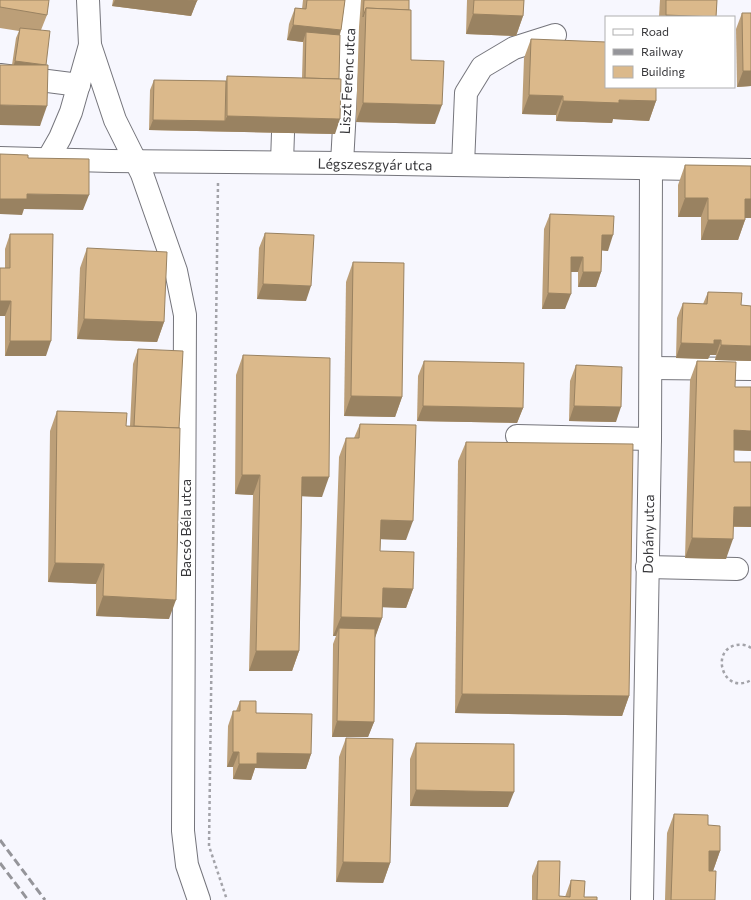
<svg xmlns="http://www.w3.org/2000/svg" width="751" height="900" font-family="Commissioner,sans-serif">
  <rect width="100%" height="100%" fill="#f7f7fe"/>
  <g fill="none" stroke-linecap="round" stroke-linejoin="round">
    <defs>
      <g id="minor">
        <polyline points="88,0 90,45 115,120 142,174 176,271 185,315 183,831 187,865 199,900"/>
        <polyline points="0,75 79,85"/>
        <polyline points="0,158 111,161 342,163 751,170"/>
        <polyline points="48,159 60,138 71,112 90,45"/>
        <polyline points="282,162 283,133"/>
        <polyline points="342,163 351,0"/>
        <polyline points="463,165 466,93 482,67 514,48 555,35"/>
        <polyline points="651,368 751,369"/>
        <polyline points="517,436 650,439"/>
        <polyline points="647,567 737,569"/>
        <polyline points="642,900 650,439 651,169"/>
      </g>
    </defs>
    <use href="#minor" stroke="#75757c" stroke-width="24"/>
    <g stroke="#a3a3a9" stroke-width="2.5" stroke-dasharray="3 3" stroke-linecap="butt">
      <polyline points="218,183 209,846 227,900"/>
      <path d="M751 648C747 645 741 644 736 645 709 651 724 696 751 680"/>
    </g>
    <use href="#minor" stroke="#fff" stroke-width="22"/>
    <g stroke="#95959a" stroke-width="3" stroke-dasharray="8 4" stroke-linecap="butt">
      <polyline points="0,840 45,900"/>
      <polyline points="0,863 28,900"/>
    </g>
  </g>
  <g fill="#bc9f78">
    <polygon points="0,0 47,15 41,30 46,65 40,126 12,65 16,38 19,31 0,28"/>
    <polygon points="113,0 197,0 191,16 112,6"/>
    <polygon points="303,0 345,0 340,35 335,134 149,130 150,90 154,80 226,81 227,76 302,78 303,42 287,40 289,24 295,8 302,9"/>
    <polygon points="361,0 409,0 409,10 411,60 435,124 356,122 359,27"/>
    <polygon points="467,0 524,0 523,16 516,36 466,34"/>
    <polygon points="660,0 717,0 716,17 659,17"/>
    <polygon points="742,13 751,13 751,86 737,87 736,29"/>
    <polygon points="531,39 656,101 649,121 613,119 612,123 556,121 556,115 522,114 524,58"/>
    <polygon points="685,165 751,166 751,218 745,218 745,220 738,240 701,240 701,217 678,217 678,185"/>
    <polygon points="550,214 608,251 602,250 601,272 596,287 578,287 578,272 571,272 565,309 542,309 544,229"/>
    <polygon points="265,233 306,301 257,299 259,248"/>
    <polygon points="10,234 46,356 5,356 5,249"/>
    <polygon points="87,248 164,322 157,342 77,339 80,268"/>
    <polygon points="353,262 402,397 395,417 344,416 346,282"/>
    <polygon points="708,292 741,305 751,306 751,361 715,360 716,355 710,355 708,359 676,358 677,318 683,303 703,304"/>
    <polygon points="138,349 169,619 96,616 96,584 48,582 50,431 57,411 126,426 130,426 133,364"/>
    <polygon points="243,355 322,497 302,496 299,651 292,671 249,671 253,495 235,494 236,375"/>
    <polygon points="424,361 523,408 517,423 417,421 418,376"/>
    <polygon points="697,361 735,387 751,451 734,450 734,462 751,462 751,527 733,527 726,559 685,558 690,380"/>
    <polygon points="576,365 616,422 569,421 570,381"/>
    <polygon points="360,424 406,540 381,539 380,551 413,589 406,608 382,607 382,618 375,637 374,722 368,737 332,737 333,644 336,636 333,636 339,457 346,438 354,438"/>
    <polygon points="466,442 629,696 622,716 455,713 458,461"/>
    <polygon points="240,701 311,754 306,769 255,768 251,780 233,779 233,767 227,767 228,726 233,711 236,711"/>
    <polygon points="346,738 390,863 383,883 336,882 339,757"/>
    <polygon points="416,743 508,807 410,806 410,759"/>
    <polygon points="674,814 708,825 720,851 713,871 715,900 665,900 667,833"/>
    <polygon points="538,861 559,896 565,897 571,880 584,897 597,900 532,900 532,876"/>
  </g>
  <g fill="#998261">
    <polygon points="115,0 187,0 197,1 191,16 112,6"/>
    <polygon points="473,14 523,16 516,36 466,34"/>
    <polygon points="666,15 710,17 665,17"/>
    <polygon points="293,25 341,30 336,45 306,32 303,42 287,40"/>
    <polygon points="15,61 46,65 12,71"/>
    <polygon points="743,71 751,71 751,86 737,87"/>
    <polygon points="529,95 563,96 556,115 522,114"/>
    <polygon points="619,100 656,101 649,121 613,119 612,123 556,121 563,101"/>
    <polygon points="363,103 442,105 435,124 356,122"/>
    <polygon points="0,105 47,106 40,126 0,125"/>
    <polygon points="227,116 340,119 335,134 149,130 153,120 225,121"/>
    <polygon points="27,194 89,195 83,210 24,209 22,215 0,214 0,199"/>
    <polygon points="685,198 708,198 701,217 678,217"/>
    <polygon points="745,199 751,199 751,218 738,218"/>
    <polygon points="708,220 745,220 738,240 701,240"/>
    <polygon points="602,235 613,235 608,251 596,250"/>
    <polygon points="571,257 583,257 578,272 566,272"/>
    <polygon points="583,272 601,272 596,287 578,287"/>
    <polygon points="263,284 311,286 306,301 257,299"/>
    <polygon points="548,293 571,294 565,309 542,309"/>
    <polygon points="0,301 11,301 5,316 0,316"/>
    <polygon points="84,319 164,322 157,342 77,339"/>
    <polygon points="714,340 721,340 716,355 710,355 708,359 676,358 681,343"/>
    <polygon points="10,341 51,341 46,356 5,356"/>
    <polygon points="721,345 751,346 751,361 715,360"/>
    <polygon points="351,396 402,397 395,417 344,416"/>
    <polygon points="423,406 523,408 517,423 417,421"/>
    <polygon points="574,406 621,407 616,422 569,421"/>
    <polygon points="734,430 751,431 751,451 727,450"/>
    <polygon points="242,475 260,475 253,495 235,494"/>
    <polygon points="302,477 329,477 322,497 295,496"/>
    <polygon points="734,507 751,507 751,527 727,526"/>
    <polygon points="381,520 413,521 406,540 374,539"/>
    <polygon points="692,538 733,539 726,559 685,558"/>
    <polygon points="55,563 104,564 96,584 48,582"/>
    <polygon points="383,588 413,589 406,608 376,607"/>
    <polygon points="103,596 176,600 169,619 96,616"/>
    <polygon points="341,617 382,618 375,638 339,628 336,636 333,636"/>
    <polygon points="256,651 299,651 292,671 249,671"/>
    <polygon points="462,694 629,696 622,716 455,713"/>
    <polygon points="337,721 374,722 368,737 332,737"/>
    <polygon points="233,752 239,752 233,767 227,767"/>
    <polygon points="257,753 311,754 306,769 255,768 251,780 233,779 239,764"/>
    <polygon points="416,790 514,792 508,807 410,806"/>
    <polygon points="709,851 720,851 713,871 702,871"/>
    <polygon points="343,862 390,863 383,883 336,882"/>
  </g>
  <g fill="#dbb98b" stroke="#998261">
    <polygon points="0,0 49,0 47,15 0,7"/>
    <polygon points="187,0 197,0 197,1"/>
    <polygon points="307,0 345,0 341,30 293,25 295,8 306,9"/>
    <polygon points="364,0 409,0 409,10 366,8 363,17"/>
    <polygon points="474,0 524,0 523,16 473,14"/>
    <polygon points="666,0 717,0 716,17 666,15"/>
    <polygon points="366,8 411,10 411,60 444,61 442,105 363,103"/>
    <polygon points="742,13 751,13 751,71 743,71"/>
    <polygon points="20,28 50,31 46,65 15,61"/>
    <polygon points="306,32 340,35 339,79 305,78"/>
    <polygon points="531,39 606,42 606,87 656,87 656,101 619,100 619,103 563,101 563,96 529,95"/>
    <polygon points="0,65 48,65 47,106 0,105"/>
    <polygon points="227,76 341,79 340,119 227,116"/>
    <polygon points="154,80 226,81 225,121 153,120"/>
    <polygon points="0,154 28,155 28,158 89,159 89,195 27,194 27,199 0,199"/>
    <polygon points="685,165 751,166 751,199 745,199 745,220 708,220 708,198 685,198"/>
    <polygon points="550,214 614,216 613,235 602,235 601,272 583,272 583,257 571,257 571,294 548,293"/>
    <polygon points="265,233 314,235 311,286 263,284"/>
    <polygon points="10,234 53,234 51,341 10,341 11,301 0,301 0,268 10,268"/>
    <polygon points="87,248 167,252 164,322 84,319"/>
    <polygon points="353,262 404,263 402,397 351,396"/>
    <polygon points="708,292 742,293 741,305 751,306 751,346 721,345 721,340 714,340 714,344 681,343 683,303 707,304"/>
    <polygon points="138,349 183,351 179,428 134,426"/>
    <polygon points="243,355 330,358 329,477 302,477 299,651 256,651 260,475 242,475"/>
    <polygon points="424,361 524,363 523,408 423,406"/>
    <polygon points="697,361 736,362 735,387 751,387 751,431 734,430 734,462 751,462 751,507 734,507 733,539 692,538"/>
    <polygon points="576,365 622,367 621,407 574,406"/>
    <polygon points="57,411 127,413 126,426 180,428 176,600 103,596 104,564 55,563"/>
    <polygon points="360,424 416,425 413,521 381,520 380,551 414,552 413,589 383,588 382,618 341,617 346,438 359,438"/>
    <polygon points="466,442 633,444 629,696 462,694"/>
    <polygon points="339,628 375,629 374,722 337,721"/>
    <polygon points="240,701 256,701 256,713 312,714 311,754 257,753 257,764 239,764 239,752 233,752 233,711 240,711"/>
    <polygon points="346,738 393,739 390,863 343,862"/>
    <polygon points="416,743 514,744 514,792 416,790"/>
    <polygon points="674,814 708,815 708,825 720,826 720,851 709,851 709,871 716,871 715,900 671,900"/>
    <polygon points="538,861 560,861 559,896 570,897 571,880 585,881 584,897 597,897 597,900 537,900"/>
  </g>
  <g text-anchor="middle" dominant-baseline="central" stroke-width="3" stroke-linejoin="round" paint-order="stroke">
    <g font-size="14" fill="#37373a" stroke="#fff">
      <text transform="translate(347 81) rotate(-87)">Liszt Ferenc utca</text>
      <text transform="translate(375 164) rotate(1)">Légszeszgyár utca</text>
      <text transform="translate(185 528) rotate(-90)">Bacsó Béla utca</text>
      <text transform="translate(648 534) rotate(-89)">Dohány utca</text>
    </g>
  </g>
  <rect x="605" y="16" width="130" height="72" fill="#ffffff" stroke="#afafb0"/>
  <rect x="613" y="29" width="20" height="6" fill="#ffffff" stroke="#afafb0"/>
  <text x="641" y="36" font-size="12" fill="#37373a">Road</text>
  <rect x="613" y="49" width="20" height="6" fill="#95959a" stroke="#afafb0"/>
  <text x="641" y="56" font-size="12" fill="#37373a">Railway</text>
  <rect x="613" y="66" width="20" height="12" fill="#dbb98b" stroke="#afafb0"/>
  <text x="641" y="76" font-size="12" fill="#37373a">Building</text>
</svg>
